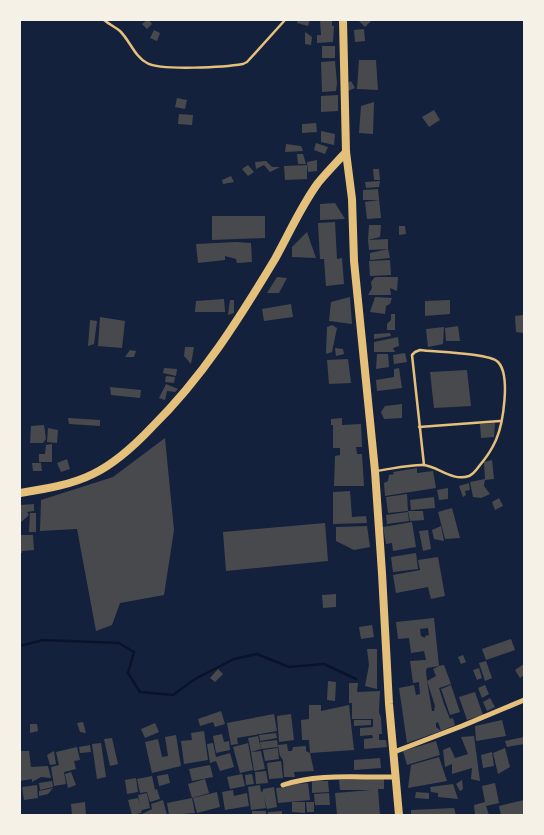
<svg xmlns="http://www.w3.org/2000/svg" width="544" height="835" font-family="'Asap Condensed',sans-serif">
  <rect width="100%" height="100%" fill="#14213d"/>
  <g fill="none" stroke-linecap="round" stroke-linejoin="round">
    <polyline stroke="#0b132b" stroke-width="2.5" points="20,646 43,640 119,643 134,652 128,673 140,692 173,695 195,679 234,659 257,654 289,667 324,664 356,679"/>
  </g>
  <g fill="#48494c" fill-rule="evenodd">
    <polygon points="147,20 149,20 152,24 147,29 142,24"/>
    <polygon points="298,20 310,20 308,26 297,23"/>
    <polygon points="320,20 332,20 332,26 334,26 333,42 317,43 317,35 321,35"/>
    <polygon points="358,20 372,20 365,27"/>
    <polygon points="364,29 365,41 355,42 354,30"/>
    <polygon points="154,30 160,33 157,41 150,38"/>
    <polygon points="305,32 312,37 311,45 305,44"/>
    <rect x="322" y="46" width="13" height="12"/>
    <polygon points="359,60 376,60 378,90 357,89"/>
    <polygon points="335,61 337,83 336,91 322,92 321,62"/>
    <polygon points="351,81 355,88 348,91 346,84"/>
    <polygon points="338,95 338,111 321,112 321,96"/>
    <polygon points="177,98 187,100 185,109 175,107"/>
    <polygon points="374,102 373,134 359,133 361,106"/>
    <polygon points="434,110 440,120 429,127 422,117"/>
    <polygon points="179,114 193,115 192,125 178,124"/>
    <polygon points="316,123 317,132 302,133 302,124"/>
    <polygon points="321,131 335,134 334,145 321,142"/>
    <polygon points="316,143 328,147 325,154 314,150"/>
    <polygon points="286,144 301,146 303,151 285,152"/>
    <polygon points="297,154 303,154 306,164 298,164"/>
    <polygon points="317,160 317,171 308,172 307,162"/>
    <polygon points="266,161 272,167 280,167 270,172 264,165 256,169 255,162"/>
    <polygon points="248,165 254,172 248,176 242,169"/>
    <polygon points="307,165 307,179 285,180 284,166"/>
    <polygon points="373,169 379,169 380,180 374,180"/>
    <polygon points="231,176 234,182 223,184 222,180"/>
    <polygon points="380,181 379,187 366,188 365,182"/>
    <polygon points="378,189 381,218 367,219 365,202 379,200 363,200 363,190"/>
    <polygon points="335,203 345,219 320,220 320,204"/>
    <polygon points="212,216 265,216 265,238 212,240"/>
    <polygon points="335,222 337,259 342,258 344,284 326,286 324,259 320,259 318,223"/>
    <polygon points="369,225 381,225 380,237 368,240"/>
    <polygon points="399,226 405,226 406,234 399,235"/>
    <polygon points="307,232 316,258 292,257 292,247"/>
    <polygon points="388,239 388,249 369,250 368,240"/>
    <polygon points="236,242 251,243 252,262 237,263 236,259 225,256 225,260 198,263 196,244"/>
    <polygon points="388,249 390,258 370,260 370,253"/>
    <polygon points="390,260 391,275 370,276 369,261"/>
    <polygon points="277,277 287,278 279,293 267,293"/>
    <polygon points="375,277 398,277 397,291 390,288 391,295 368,295 372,288 371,282"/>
    <polygon points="350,297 352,324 329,321 331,302"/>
    <polygon points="375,297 392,298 390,304 386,306 385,314 370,312"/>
    <polygon points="224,299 225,312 195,312 196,301"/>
    <polygon points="230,300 234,300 234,313 228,315"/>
    <polygon points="450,300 450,314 425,316 425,301"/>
    <polygon points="291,304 293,317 264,321 262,309"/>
    <polygon points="391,314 395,314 395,330 387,330 387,324 391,320"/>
    <polygon points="523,315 524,333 516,332 515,316"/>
    <polygon points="100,317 125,321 122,348 98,346"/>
    <polygon points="90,320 97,321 94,344 88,346"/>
    <polygon points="332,325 337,328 332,352 326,354 327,327"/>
    <polygon points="458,326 460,341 446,341 445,328"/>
    <polygon points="444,327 443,344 428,347 426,329"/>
    <polygon points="390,333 391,336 374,339 374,334"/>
    <polygon points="398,337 399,346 393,348 395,352 374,352 374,342"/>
    <polygon points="185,347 194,347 191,364 184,356"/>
    <polygon points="335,348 343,349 344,354 336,356"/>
    <polygon points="130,350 136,351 134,357 125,357"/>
    <polygon points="405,353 407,362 394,364 393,355"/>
    <polygon points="377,354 388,354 389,367 376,369"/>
    <polygon points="348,359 351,383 329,384 327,360"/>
    <polygon points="164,368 177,369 176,376 163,373"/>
    <polygon points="399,368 402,388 377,391 376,380 394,377 394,369"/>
    <polygon points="467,370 471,406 434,408 430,372"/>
    <polygon points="166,376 175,377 174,383 165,382"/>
    <polygon points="166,384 178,389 175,392 167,391 165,400 159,398"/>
    <polygon points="110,387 141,390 140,398 111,395"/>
    <polygon points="402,404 402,418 384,419 381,412 385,406"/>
    <polygon points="68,418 100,420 100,426 69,424"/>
    <polygon points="342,418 342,425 361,424 362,447 356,447 357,454 362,454 364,486 334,486 335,456 340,455 340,448 333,448 333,425 331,425 331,419"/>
    <polygon points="495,423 494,437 481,438 480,424"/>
    <polygon points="44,425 46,439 43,443 30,443 31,426"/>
    <polygon points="48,428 58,430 57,443 47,442"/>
    <polygon points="165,438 174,530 164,595 120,603 112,625 96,631 77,529 40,531 41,500 113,477"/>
    <polygon points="52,444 52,462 39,462 39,454 45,454 46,445"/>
    <polygon points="67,459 70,469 61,472 57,463"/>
    <polygon points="492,460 494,479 485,480 484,462"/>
    <polygon points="32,463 41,463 42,471 33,471"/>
    <polygon points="417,468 417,473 433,471 436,488 385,496 384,483 388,481 389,475 394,474 393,472"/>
    <polygon points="485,479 484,486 490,494 481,498 473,497 470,482"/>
    <polygon points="469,483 470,490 465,491 466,495 463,497 459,486"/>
    <polygon points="448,488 448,499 439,500 437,490"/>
    <polygon points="350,491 352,517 366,516 367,523 333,524 333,492"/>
    <polygon points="407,494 408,511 388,513 386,497"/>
    <polygon points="434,497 435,508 411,510 410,500"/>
    <polygon points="499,498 503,506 495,510 492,502"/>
    <polygon points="34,504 34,511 27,512 29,515 20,523 20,505"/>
    <polygon points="452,508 460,538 445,539 438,512"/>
    <polygon points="408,511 423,511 424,520 410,521"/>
    <polygon points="408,512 409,521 387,524 386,515"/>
    <polygon points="30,513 36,513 36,532 29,532"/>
    <polygon points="412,522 416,547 393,551 392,543 386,544 383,527"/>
    <polygon points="325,523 328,561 226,571 223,532"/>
    <polygon points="367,526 370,547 354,550 336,541 336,527"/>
    <polygon points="441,526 444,541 434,539 432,530"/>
    <polygon points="428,530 431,549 423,551 419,531"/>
    <polygon points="20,535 33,535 34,550 22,551 22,553 20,553"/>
    <polygon points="416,553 418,569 393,572 391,557"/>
    <polygon points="438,557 445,596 431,599 428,587 396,593 393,575 420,570 418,560"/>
    <polygon points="336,594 336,607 323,608 322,595"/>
    <path d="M434 618 439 666 444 665 451 684 439 688 444 704 450 719 453 718 455 725 441 731 438 722 436 723V727L441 731 407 743 399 688 414 685 416 695 420 694 419 682 413 683 410 661 426 660 424 651 411 653 409 638 398 639 396 622ZM428 628 429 635 425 636V638L421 636 420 629ZM439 666 433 669 436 676 427 681 435 706 434 711H432L427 681 426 671 427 668Z"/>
    <polygon points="372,625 374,637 361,639 359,627"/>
    <polygon points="511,639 515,650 486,660 482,649"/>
    <polygon points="367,649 377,649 377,689 365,686 369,665"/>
    <polygon points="463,655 466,662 461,664 458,657"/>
    <polygon points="486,661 492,678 485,681 479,663"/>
    <polygon points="524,664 524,678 523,676 520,678 515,670"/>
    <polygon points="479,668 482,678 477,680 473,670"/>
    <polygon points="218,669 223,674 215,682 210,678"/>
    <polygon points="328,681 336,682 335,701 327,700"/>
    <polygon points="349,683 358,683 357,692 380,691 379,712 381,718 382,734 379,734 379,740 386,740 387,747 364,749 364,739 373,738 372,735 360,736 360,728 373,727 373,719 352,719 352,703 349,703"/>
    <polygon points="451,685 460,712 450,715 441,689"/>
    <polygon points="485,685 489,694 482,698 478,688"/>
    <polygon points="475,692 483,715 467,720 459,697"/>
    <polygon points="490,698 495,707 487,711 483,702"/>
    <polygon points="309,705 321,705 321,711 349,705 354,750 310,753 309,740 302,740 301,720 309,719"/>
    <polygon points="221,711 225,724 215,727 213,722 200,726 198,719"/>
    <polygon points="274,714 277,731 237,738 238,744 231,745 227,723"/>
    <polygon points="291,714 294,740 279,742 277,716"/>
    <polygon points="354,720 371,720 371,725 354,726"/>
    <polygon points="502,720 506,736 476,741 475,726"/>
    <polygon points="83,722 86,733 80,732 77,723"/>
    <polygon points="155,723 159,732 145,738 141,729"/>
    <polygon points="30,724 37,724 38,731 30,733"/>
    <polygon points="204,731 208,760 184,764 181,741 192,740 191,733"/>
    <polygon points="276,733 277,738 260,741 259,735"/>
    <polygon points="222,734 224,742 229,741 230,750 216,753 213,736"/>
    <polygon points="176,735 181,766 152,773 145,742 158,739 162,757 168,756 165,737"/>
    <polygon points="258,736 261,749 251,752 248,738"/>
    <polygon points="474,736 480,781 471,779 472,768 452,774 452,764 445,767 443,750 450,747 455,758 468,754 461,737"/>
    <polygon points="524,737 524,744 507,747 505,741"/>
    <polygon points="112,738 118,764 110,766 104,739"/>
    <polygon points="277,740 278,747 261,749 260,742"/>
    <polygon points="436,741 440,755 407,765 403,751"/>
    <polygon points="101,743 106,777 97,779 92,744"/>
    <polygon points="213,743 216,757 230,753 234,767 220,771 216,761 210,763 207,744"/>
    <polygon points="248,743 253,770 240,773 233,747"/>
    <polygon points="287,744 288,751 292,751 293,747 306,746 306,751 310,753 314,771 294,772 295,777 284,777 283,760 280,756 278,745"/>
    <polygon points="90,745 91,752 80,753 79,747"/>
    <polygon points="77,747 80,760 74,761 76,769 64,772 66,784 54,786 51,767 59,765 56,752"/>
    <polygon points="278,748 279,759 265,761 263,750"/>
    <polygon points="505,748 510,767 498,774 493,753"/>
    <polygon points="20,751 29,751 31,767 48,766 51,778 41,777 32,782 32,779 20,781"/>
    <polygon points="54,751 56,764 50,765 47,755"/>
    <polygon points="261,751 265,769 254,771 251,752"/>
    <polygon points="492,752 494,766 483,768 481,755"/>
    <polygon points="439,757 447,781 408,788 411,765"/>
    <polygon points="380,758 381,768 354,770 354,760"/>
    <polygon points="281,761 283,778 269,779 267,763"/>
    <polygon points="210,765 213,777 192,781 189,769"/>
    <polygon points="266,771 268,783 256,784 255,772"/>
    <polygon points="71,772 76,785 68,788 65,774"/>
    <polygon points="168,774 170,783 159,786 157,776"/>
    <polygon points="242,774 245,786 230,789 227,777"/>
    <polygon points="252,774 254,784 246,785 245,775"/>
    <polygon points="152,776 155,790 157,789 160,799 150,802 147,792 140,793 137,779"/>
    <polygon points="136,778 138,792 127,794 125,780"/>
    <polygon points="384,778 384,789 378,789 380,815 337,815 335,793 371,790 340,790 339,780"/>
    <polygon points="205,779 209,793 192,798 188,784"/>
    <polygon points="462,780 463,789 460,791 456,784"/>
    <polygon points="52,781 53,787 40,790 39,783"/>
    <polygon points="312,781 328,781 329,792 312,793"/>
    <polygon points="308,783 310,800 278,803 276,788 287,787 287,785"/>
    <polygon points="495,783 499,803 486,806 489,815 475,815 474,805 485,802 482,786"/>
    <polygon points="453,784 458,799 438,797 438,793 431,792 430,787"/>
    <polygon points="37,785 38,798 24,800 22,787"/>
    <polygon points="260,785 261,792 263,791 263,789 274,787 277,807 267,809 264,797 266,808 251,810 248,787"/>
    <polygon points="53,788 48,794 39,796 39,791"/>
    <polygon points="233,790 234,796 247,793 249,806 225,810 222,792"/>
    <polygon points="217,792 220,807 197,813 193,798"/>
    <polygon points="416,792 429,793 429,799 415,798"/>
    <polygon points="147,793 150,808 142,810 141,813 132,815 128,800 138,798 140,804 138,795"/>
    <polygon points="329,793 330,805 315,805 314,794"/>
    <polygon points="192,798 195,813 169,815 167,803"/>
    <polygon points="163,800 167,815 140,815 152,809 151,804"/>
    <polygon points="524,800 524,815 501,815 499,806"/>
    <polygon points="85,802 86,815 72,815 71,804"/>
    <polygon points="292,802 305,802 305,813 292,812"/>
    <polygon points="306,802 314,802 314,812 307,812"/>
    <polygon points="454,808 456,815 411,815 411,810"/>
    <rect x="252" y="811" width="14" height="4"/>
    <polygon points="282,811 282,815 268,815 268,812"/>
  </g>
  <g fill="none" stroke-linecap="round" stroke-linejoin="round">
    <g stroke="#e5c07b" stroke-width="2.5">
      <path d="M104 20C109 24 115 27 120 31 130 41 135 57 147 63 161 71 226 67 243 64L247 62 285 20"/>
      <polyline points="419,427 500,421"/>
      <path d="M376 471C391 469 407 465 422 465 437 465 451 482 469 476 474 474 477 469 480 465 486 458 492 449 496 440 503 424 511 375 498 362 489 353 434 352 420 350L415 352 412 355 424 465"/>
    </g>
    <g stroke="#e5c07b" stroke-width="5">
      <polyline points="394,752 462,726 524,700"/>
      <path d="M283 785C319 773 358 778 396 777"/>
    </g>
    <g stroke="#e5c07b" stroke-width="8">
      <polyline points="343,20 346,152 352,199 354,261 375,471 382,573 389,704 399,815"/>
      <path d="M20 493C45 489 71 485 93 474 116 463 135 445 152 427 202 378 239 319 275 259 289 234 301 206 318 183 327 172 337 162 346 152"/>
    </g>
  </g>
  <rect width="544" height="835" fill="none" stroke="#f6f1e7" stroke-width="42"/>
</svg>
